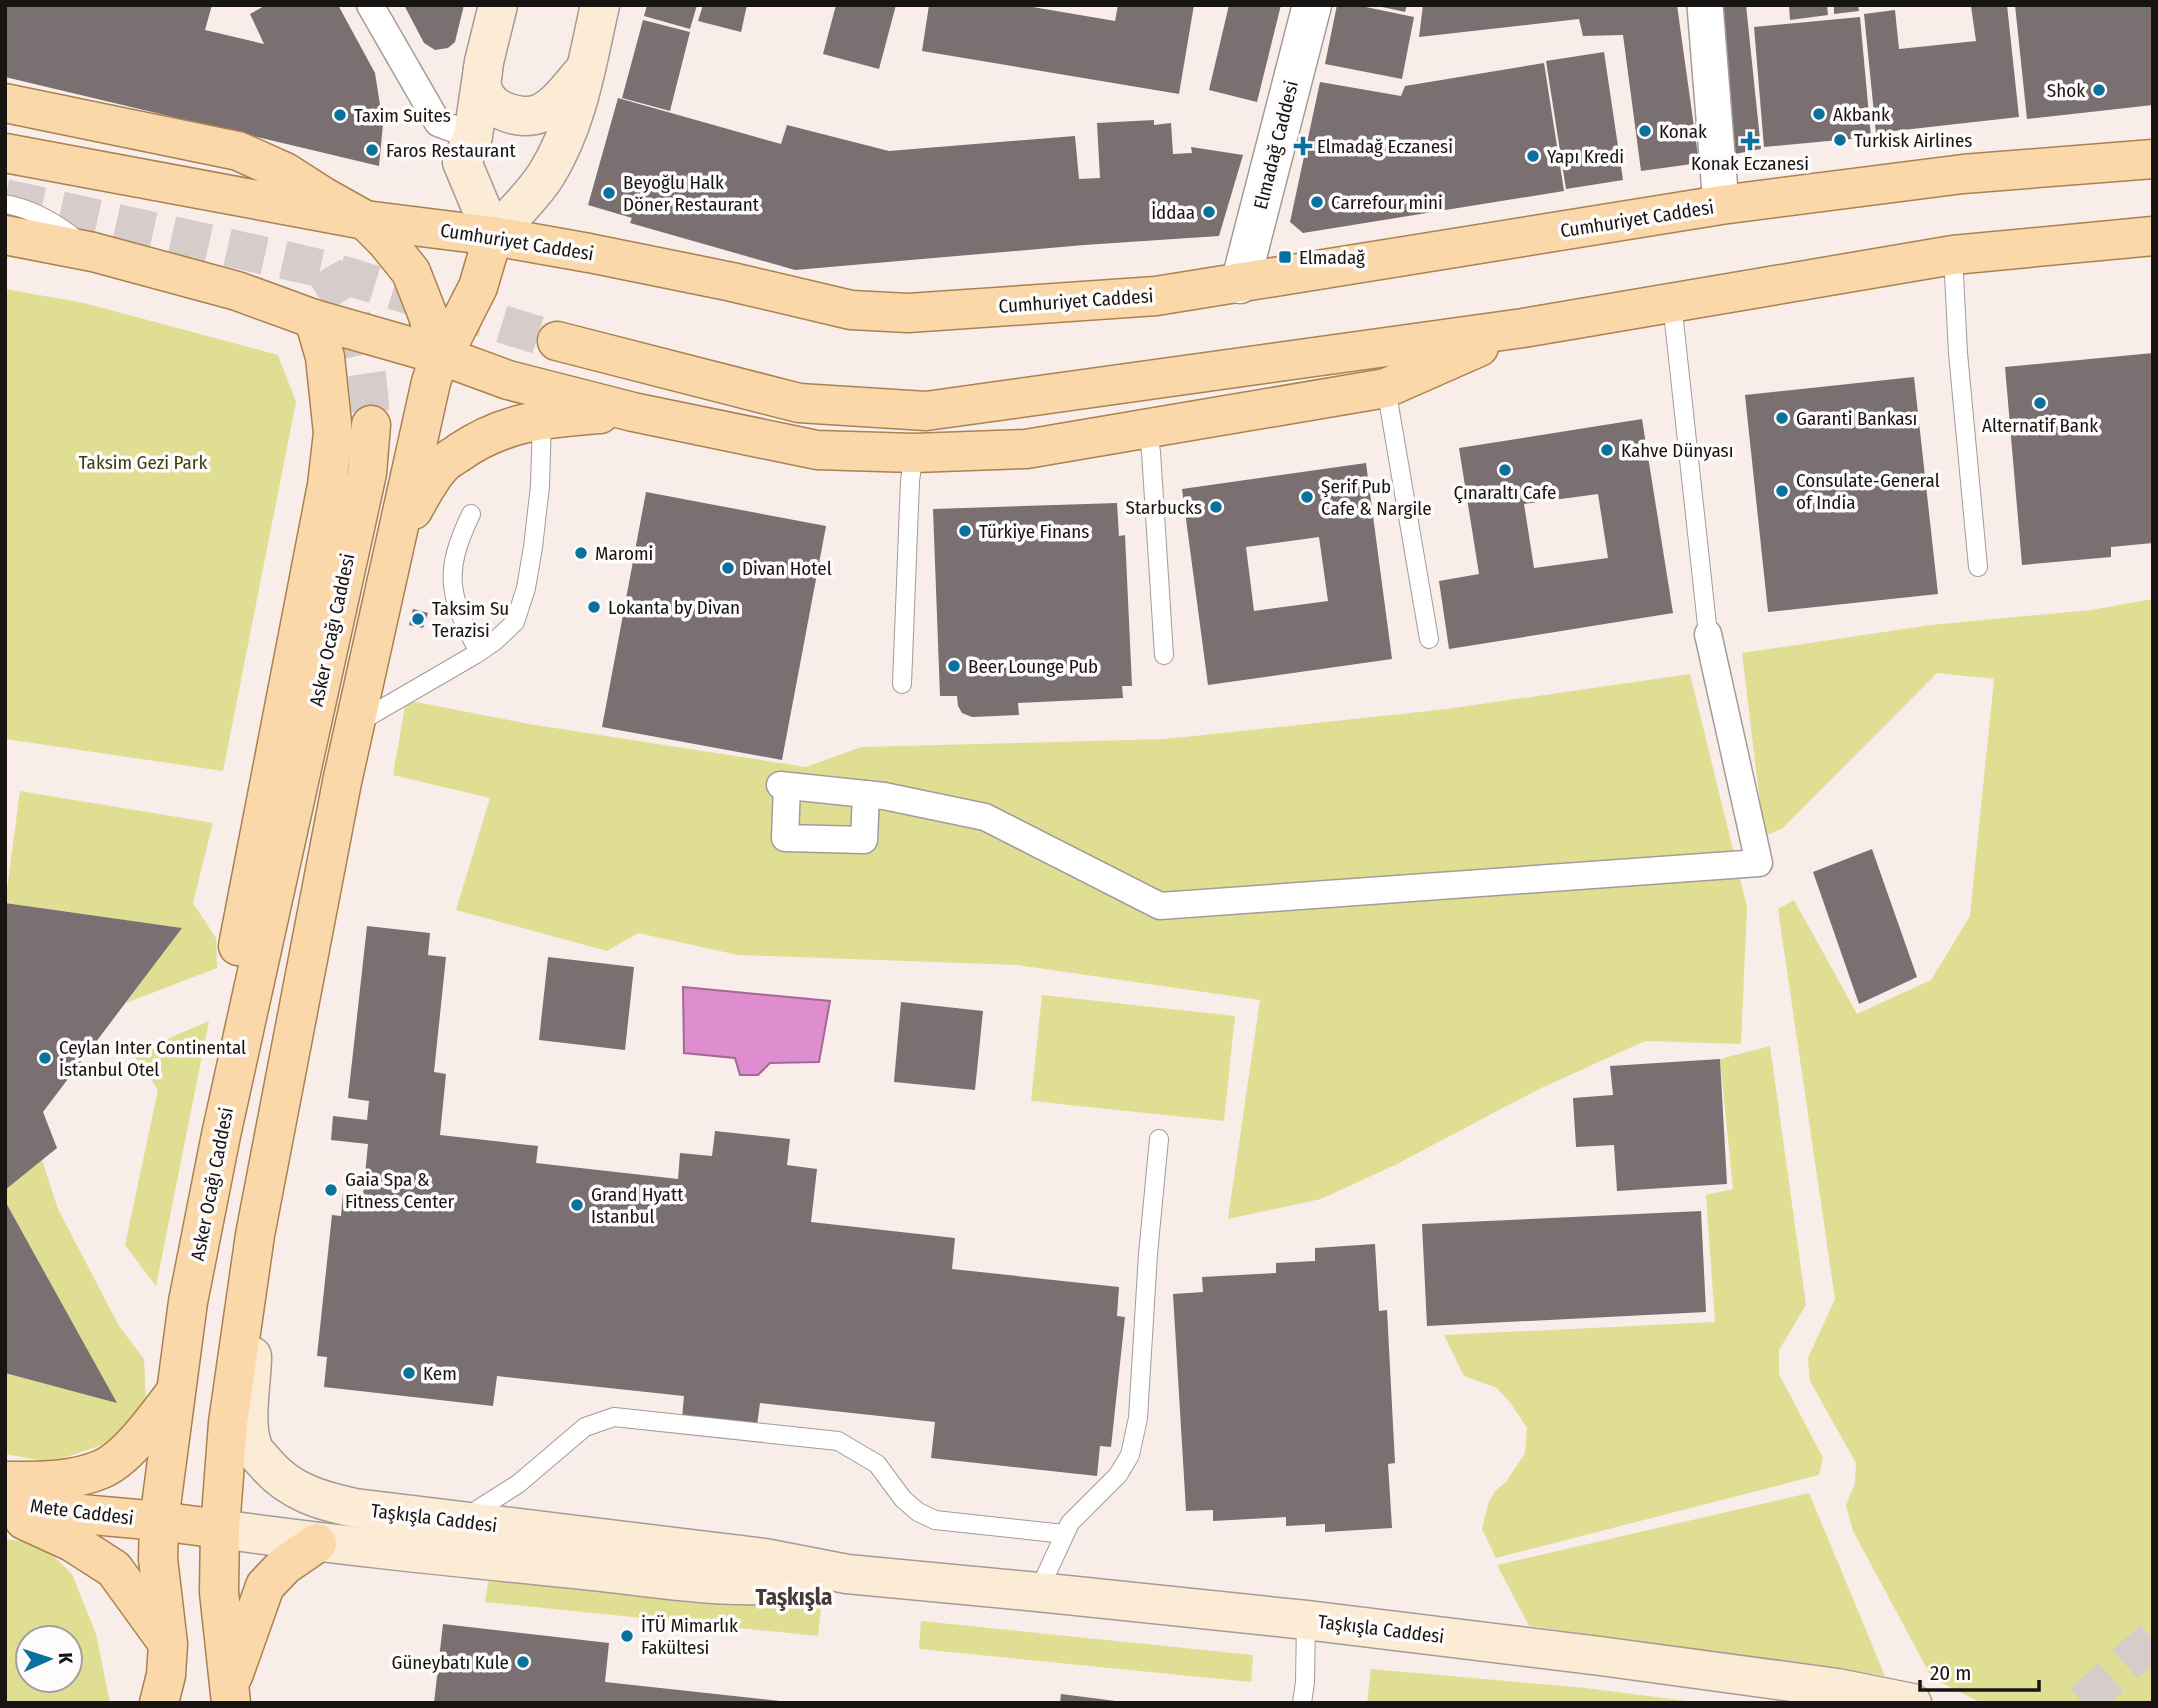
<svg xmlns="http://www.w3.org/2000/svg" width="2158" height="1708" font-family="'Fira Sans Condensed',sans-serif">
  <rect width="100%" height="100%" fill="#f8ede9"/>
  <g fill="#e0de92" fill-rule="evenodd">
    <polygon points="5,289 84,303 278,355 296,402 223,771 5,739"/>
    <polygon points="2153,599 2153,1703 1982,1703 1932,1678 1853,1531 1846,1505 1855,1483 1856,1463 1810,1381 1808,1358 1835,1299 1778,909 1794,900 1857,1014 1931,980 1970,916 1994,679 1937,673 1782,829 1764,836 1742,653 1931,625 2091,610"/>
    <polygon points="1690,674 1747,907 1741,1044 1645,1041 1539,1089 1395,1165 1321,1199 1228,1219 1260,1000 1017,965 738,955 638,933 607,951 456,910 490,798 393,775 406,700 529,724 806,767 861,747 1166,739 1447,709"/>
    <polygon points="20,791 213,823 193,903 216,938 217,968 126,1003 181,928 5,903"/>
    <polygon points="1042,995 1235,1016 1224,1121 1031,1101"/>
    <polygon points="209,1021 156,1286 125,1245 158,1090 133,1054"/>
    <polygon points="1770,1046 1806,1305 1779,1350 1779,1374 1823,1458 1819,1475 1496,1558 1482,1529 1488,1504 1495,1491 1506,1482 1525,1453 1527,1428 1512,1405 1497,1388 1464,1376 1444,1335 1715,1322 1706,1195 1733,1189 1720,1059"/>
    <polygon points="42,1160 58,1209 119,1326 144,1359 146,1402 114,1441 51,1462 5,1454 5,1373 116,1402 5,1201 5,1190"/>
    <polygon points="1809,1493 1885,1676 1529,1626 1497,1565"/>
    <path d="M5 1539 41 1544 72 1574 96 1634 110 1703H5ZM28 1638H70V1680H28Z"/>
    <polygon points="489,1575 821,1608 818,1636 485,1602"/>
    <polygon points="921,1621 1253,1655 1251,1682 919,1649"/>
    <polygon points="1371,1669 1585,1688 1703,1703 1367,1703"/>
  </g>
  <polygon fill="#de8ece" stroke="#a26996" stroke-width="2" points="683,987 830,1001 819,1062 770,1063 758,1075 740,1075 735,1058 684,1053"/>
  <g fill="#7a7071" fill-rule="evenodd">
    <polygon points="5,5 212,5 205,30 264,44 250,14 266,5 338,5 375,73 383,124 379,166 5,77"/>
    <polygon points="404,5 464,5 455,42 448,48 435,50 424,43"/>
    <polygon points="647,5 697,5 690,29 644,16"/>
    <polygon points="703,5 747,5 741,32 698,21"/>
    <polygon points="836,5 896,5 879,69 823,54"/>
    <polygon points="929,5 1021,5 1115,21 1118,5 1194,5 1179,94 922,51"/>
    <polygon points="1229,5 1281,5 1257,102 1209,90"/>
    <polygon points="1337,5 1356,5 1414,17 1402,79 1325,64"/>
    <polygon points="1373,5 1407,5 1405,12"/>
    <polygon points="1423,5 1677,5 1699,163 1641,171 1623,35 1583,36 1579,19 1419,37"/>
    <polygon points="1719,5 1746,5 1761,149 1735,154"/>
    <polygon points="1789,5 1827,5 1828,15 1790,20"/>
    <polygon points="1834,5 1858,5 1859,11 1834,14"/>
    <polygon points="2007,5 2019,117 1876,133 1864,14 1895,10 1899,49 1976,41 1971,6"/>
    <polygon points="2015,5 2153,5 2153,105 2027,119"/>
    <polygon points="1860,17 1871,137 1764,147 1754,27"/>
    <polygon points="643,20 690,32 670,111 622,98"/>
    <polygon points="1604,52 1623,180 1566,189 1546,61"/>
    <polygon points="1544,63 1564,191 1303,233 1290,222 1320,82 1401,96 1405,86"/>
    <polygon points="618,98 781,144 787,125 889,151 1075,136 1079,179 1100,178 1097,123 1154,120 1154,125 1171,123 1173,154 1192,153 1191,147 1243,155 1219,236 1084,245 795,270 630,223 632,218 588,205"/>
    <polygon points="2153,353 2153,543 2111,547 2111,557 2022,565 2005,367"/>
    <polygon points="1914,377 1938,594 1768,612 1745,395"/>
    <path d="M1642 419 1673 613 1449 649 1439 581 1479 574 1459 448ZM1598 494 1608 558 1534 568 1524 504Z"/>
    <path d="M1366 463 1392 659 1208 685 1182 489ZM1319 537 1328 601 1254 611 1246 547Z"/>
    <polygon points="646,492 826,526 782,760 602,727"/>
    <polygon points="1117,503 1119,536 1125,535 1132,686 1122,686 1123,698 1018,703 1019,715 972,717 962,713 958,706 957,696 940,696 933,509"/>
    <polygon points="413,609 428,613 423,628 409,625"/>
    <polygon points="1872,849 1917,977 1859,1004 1813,872"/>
    <polygon points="5,903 182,928 43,1112 57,1148 5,1190"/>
    <polygon points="367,926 430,933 428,955 446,957 434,1072 446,1074 440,1135 538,1146 536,1163 678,1179 680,1153 712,1156 715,1131 790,1139 787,1165 817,1169 811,1222 955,1238 952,1269 1119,1287 1117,1316 1125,1317 1111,1447 1100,1446 1097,1476 931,1458 935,1422 760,1403 757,1426 682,1418 684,1396 497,1376 493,1406 324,1387 327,1357 317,1356 332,1215 341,1216 343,1193 363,1195 368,1144 331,1140 333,1116 367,1120 369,1101 348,1098"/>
    <polygon points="548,957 634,967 625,1050 539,1040"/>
    <polygon points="901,1002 983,1011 975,1090 894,1082"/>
    <polygon points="1720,1059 1727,1184 1617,1191 1614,1145 1576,1147 1573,1098 1613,1095 1610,1066"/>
    <polygon points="5,1201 117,1403 5,1373"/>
    <polygon points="1701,1211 1706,1312 1427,1326 1422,1224"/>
    <polygon points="1375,1244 1379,1311 1387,1310 1395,1463 1388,1464 1392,1528 1325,1532 1325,1524 1286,1526 1286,1517 1213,1521 1213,1510 1186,1511 1173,1294 1203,1292 1202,1277 1276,1273 1276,1263 1315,1261 1315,1248"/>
    <polygon points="443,1624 609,1643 605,1682 780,1701 780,1703 434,1703"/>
    <polygon points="1061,1694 1116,1701 1116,1703 1060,1703"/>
  </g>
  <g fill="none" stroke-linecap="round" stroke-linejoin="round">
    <g stroke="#d6ccc9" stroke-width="38" stroke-dasharray="38 19" stroke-linecap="butt">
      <polyline points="5,198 324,269 557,341"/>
      <path d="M324 269C332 283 341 297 349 312 366 347 369 386 371 425"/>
      <polyline points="2083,1703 2153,1639"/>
    </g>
    <defs>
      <g id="service">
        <path d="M5 204C33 209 55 222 76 239"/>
        <polyline points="1953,255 1958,353 1978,567"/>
        <polyline points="1672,303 1708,634"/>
        <polyline points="1386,388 1429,639"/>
        <polyline points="1147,427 1151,452 1164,655"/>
        <path d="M471 514C443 573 448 595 479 652"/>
        <polyline points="902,684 910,481 914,453"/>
        <polyline points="359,722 476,654 495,641 515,622 526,588 533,547 540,486 542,418"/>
        <polyline points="468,1519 480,1508 518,1484 585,1427 614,1417 838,1441 877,1464 903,1499 918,1512 935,1520 1064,1534"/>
        <polyline points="1038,1592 1070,1523 1118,1475 1130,1455 1138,1418 1148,1254 1159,1139"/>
        <polyline points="1302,1703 1305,1682 1306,1620"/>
      </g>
      <g id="pedestrian">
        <polyline points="370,5 438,123 473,136"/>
        <polyline points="780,785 884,796 985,817 1160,906 1759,863 1708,634"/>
        <polyline points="787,786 785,838 864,840 866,794"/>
      </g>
      <polyline id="minor" points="1705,5 1721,205"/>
      <polyline id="tertiary" points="1240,284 1312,5"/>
      <g id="secondary">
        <path d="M498 5 484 62 473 136 462 162 493 236C511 216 532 197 546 175 578 124 587 63 600 5"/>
        <path d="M483 69C483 74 481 81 482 86 486 110 521 122 541 113 559 104 571 85 584 71"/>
        <path d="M252 1356C252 1383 243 1422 253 1447 255 1453 262 1459 266 1464 290 1492 321 1501 355 1508L764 1558 847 1574 1038 1592 1306 1620 1600 1656 1837 1688 1912 1703"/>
        <path d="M220 1529C341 1546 463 1558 584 1570 656 1577 736 1593 807 1581"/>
      </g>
      <g id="primary">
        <polyline points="5,103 238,151 285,172 324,197 365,220 386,241 411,272 427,313 440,355"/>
        <polyline points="5,153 365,220 493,236 589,253 732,282 851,310 908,313 1156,296 1721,205 1963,174 2153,159"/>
        <polyline points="5,235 93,252 237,291 314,319 440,355 508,380 633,412 817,450 914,453 1026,449 1386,388 1479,347"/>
        <polyline points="557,341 799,403 926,411 1523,328 1953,255 2153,236"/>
        <path d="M413 510C422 494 430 477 443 464 448 459 455 456 460 452 505 421 548 418 600 414"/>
        <polyline points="238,946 327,485 333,433 325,357 314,319"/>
        <path d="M5 1481C38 1481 72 1482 102 1469 128 1458 157 1416 174 1394"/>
        <polyline points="5,1502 70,1513 159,1521 220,1529"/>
        <polyline points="24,1520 72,1542 114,1569 164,1638"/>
        <polyline points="233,1676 265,1586 285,1565 317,1543"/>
        <polyline points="159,1703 166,1675 168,1644 158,1559 159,1521 188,1302 221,1135 367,473 371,425"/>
        <polyline points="231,1703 219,1592 220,1529 228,1423 255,1235 342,782 431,382 440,355 453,336 478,287 493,236"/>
      </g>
    </defs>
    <use href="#service" stroke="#a59b97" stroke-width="20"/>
    <use href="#pedestrian" stroke="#a59b97" stroke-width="29"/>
    <use href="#minor" stroke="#a59b97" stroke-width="38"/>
    <use href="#tertiary" stroke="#a59b97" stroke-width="41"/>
    <use href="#secondary" stroke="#a59b97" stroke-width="41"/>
    <use href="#primary" stroke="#a98250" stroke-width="41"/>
    <use href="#service" stroke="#fff" stroke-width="18"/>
    <use href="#pedestrian" stroke="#fff" stroke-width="26"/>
    <use href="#minor" stroke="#fff" stroke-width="35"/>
    <use href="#tertiary" stroke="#fff" stroke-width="38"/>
    <use href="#secondary" stroke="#fdecd5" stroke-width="38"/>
    <use href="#primary" stroke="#fad8aa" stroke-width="38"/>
  </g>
  <g fill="#09719e" stroke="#fefcfb" stroke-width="2.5">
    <circle cx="2099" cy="90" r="7"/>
    <circle cx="1819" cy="114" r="7"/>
    <circle cx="340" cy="115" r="7"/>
    <circle cx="1645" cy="131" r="7"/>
    <circle cx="1840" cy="140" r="7"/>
    <path d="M1746.5 130.5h7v7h7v7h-7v7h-7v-7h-7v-7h7z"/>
    <path d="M1299.5 135.5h7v7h7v7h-7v7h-7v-7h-7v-7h7z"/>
    <circle cx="372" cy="150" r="7"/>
    <circle cx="1533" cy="156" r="7"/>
    <circle cx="609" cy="193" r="7"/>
    <circle cx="1317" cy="202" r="7"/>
    <circle cx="1209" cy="212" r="7"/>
    <rect x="1278" y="250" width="14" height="14" rx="3.5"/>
    <circle cx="2040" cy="403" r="7"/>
    <circle cx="1782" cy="418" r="7"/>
    <circle cx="1607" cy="450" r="7"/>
    <circle cx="1505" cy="470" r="7"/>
    <circle cx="1782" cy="491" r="7"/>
    <circle cx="1307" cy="497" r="7"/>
    <circle cx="1216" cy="507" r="7"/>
    <circle cx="965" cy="531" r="7"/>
    <circle cx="581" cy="553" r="7"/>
    <circle cx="728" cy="568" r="7"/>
    <circle cx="594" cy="607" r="7"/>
    <circle cx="418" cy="619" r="7"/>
    <circle cx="954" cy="666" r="7"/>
    <circle cx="45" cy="1058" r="7"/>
    <circle cx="331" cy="1190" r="7"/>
    <circle cx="577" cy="1205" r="7"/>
    <circle cx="409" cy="1373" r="7"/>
    <circle cx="627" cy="1636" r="7"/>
    <circle cx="523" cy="1662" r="7"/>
  </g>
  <g text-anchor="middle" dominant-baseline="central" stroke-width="7" stroke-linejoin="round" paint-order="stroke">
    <g font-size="19" fill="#171412" stroke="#fefcfb" text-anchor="start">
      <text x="2085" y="90" text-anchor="end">Shok</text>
      <text x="1833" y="114">Akbank</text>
      <text x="354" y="115">Taxim Suites</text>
      <text x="1659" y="131">Konak</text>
      <text x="1854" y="140">Turkisk Airlines</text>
      <text x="1317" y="146">Elmadağ Eczanesi</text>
      <text x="386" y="150">Faros Restaurant</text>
      <text x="1547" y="156">Yapı Kredi</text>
      <text x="1750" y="163" text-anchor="middle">Konak Eczanesi</text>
      <text x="623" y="182">Beyoğlu Halk<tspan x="623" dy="22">Döner Restaurant</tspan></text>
      <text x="1331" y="202">Carrefour mini</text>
      <text x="1195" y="212" text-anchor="end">İddaa</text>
      <text x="1299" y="257">Elmadağ</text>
      <text x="1796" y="418">Garanti Bankası</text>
      <text x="2040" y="425" text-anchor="middle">Alternatif Bank</text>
      <text x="1621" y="450">Kahve Dünyası</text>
      <text x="1796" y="480">Consulate-General<tspan x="1796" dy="22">of India</tspan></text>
      <text x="1321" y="486">Şerif Pub<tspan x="1321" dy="22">Cafe &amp; Nargile</tspan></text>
      <text x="1505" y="492" text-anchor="middle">Çınaraltı Cafe</text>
      <text x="1202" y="507" text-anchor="end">Starbucks</text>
      <text x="979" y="531">Türkiye Finans</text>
      <text x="595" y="553">Maromi</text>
      <text x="742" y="568">Divan Hotel</text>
      <text x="608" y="607">Lokanta by Divan</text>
      <text x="432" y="608">Taksim Su<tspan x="432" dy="22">Terazisi</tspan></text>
      <text x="968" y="666">Beer Lounge Pub</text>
      <text x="59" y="1047">Ceylan Inter Continental<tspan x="59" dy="22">İstanbul Otel</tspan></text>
      <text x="345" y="1179">Gaia Spa &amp;<tspan x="345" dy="22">Fitness Center</tspan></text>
      <text x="591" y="1194">Grand Hyatt<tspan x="591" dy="22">Istanbul</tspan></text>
      <text x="423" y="1373">Kem</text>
      <text x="641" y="1625">İTÜ Mimarlık<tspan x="641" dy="22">Fakültesi</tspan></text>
      <text x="509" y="1662" text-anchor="end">Güneybatı Kule</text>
    </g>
    <g font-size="19" fill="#171412" stroke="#fefcfb">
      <text transform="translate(1276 145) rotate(-76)">Elmadağ Caddesi</text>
      <text transform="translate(1637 219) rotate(-9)">Cumhuriyet Caddesi</text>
      <text transform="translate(517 242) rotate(9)">Cumhuriyet Caddesi</text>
      <text transform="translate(1076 301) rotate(-4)">Cumhuriyet Caddesi</text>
      <text transform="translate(332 630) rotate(-78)">Asker Ocağı Caddesi</text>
      <text transform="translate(212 1184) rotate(-79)">Asker Ocağı Caddesi</text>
      <text transform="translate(82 1512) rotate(7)">Mete Caddesi</text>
      <text transform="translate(434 1518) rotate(7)">Taşkışla Caddesi</text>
      <text transform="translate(1381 1629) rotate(7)">Taşkışla Caddesi</text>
    </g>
    <g font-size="19" fill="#3f3d11" stroke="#fefcfb">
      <text x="143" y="462">Taksim Gezi Park</text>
    </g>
    <g font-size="23" font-weight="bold" fill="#443b38" stroke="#fefcfb">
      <text x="794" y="1597">Taşkışla</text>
    </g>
  </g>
  <rect width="2158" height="1708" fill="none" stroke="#171412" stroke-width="14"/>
  <g transform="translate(49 1659) rotate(87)"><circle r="33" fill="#fefcfb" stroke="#a29f9e" stroke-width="2"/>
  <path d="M0-5L12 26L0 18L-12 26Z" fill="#09719e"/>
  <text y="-10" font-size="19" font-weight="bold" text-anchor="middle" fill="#171412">K</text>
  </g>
  <path d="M1920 1680v10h119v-10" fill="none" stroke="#171412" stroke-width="3.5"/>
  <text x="1930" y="1680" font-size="21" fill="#171412" stroke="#fefcfb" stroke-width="5" paint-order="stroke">20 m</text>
</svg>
